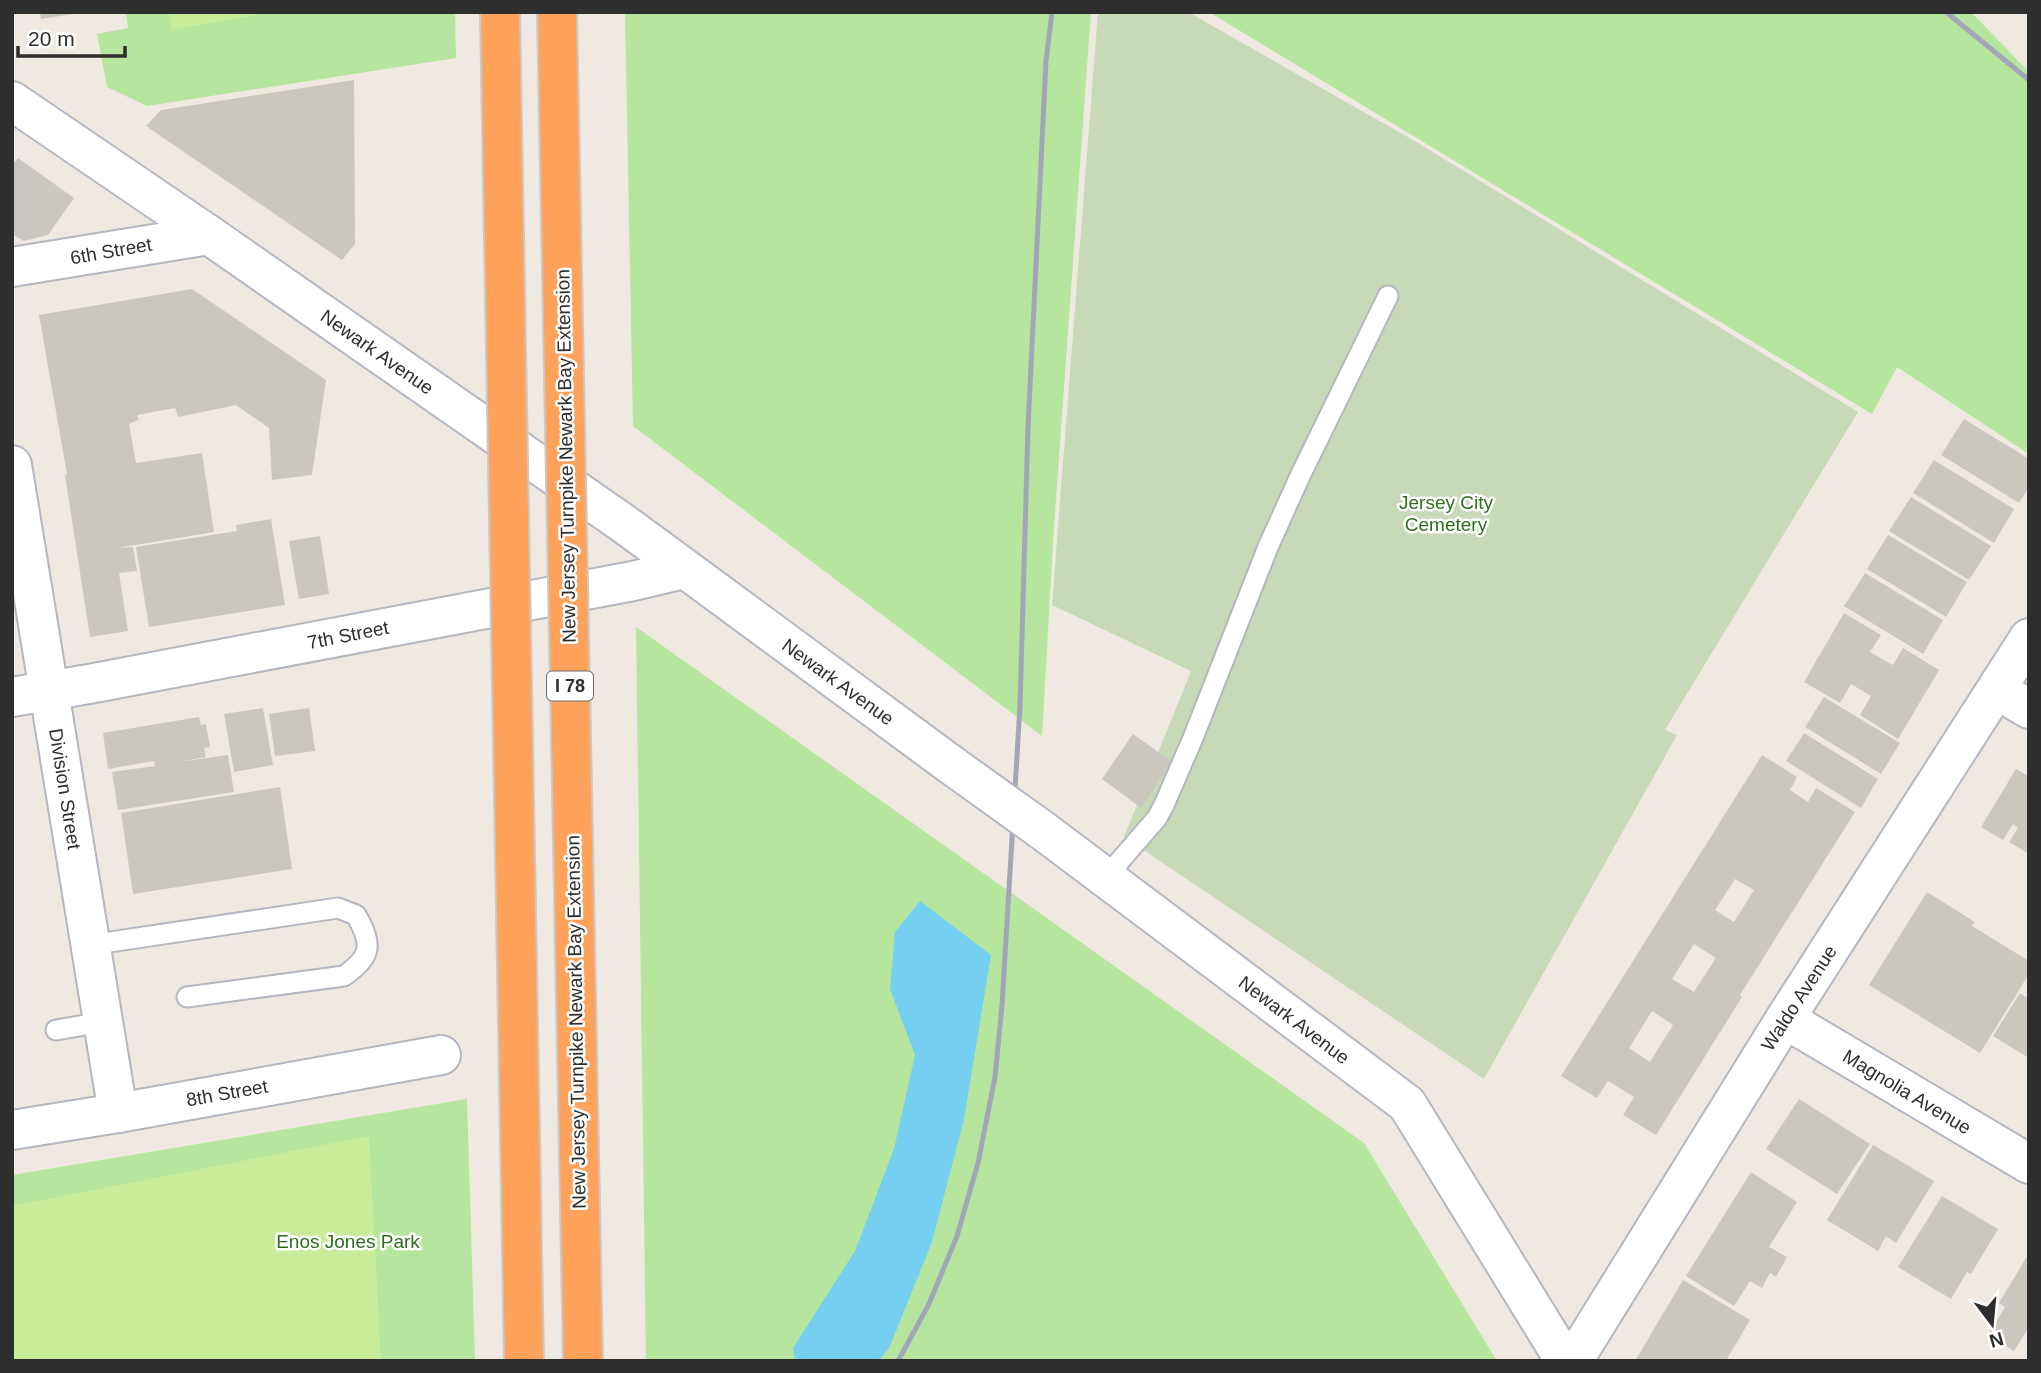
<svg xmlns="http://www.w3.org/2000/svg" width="2041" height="1373" font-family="Arial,sans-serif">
  <rect width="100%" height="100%" fill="#efe9e1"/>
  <g fill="#b6e59e">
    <polygon points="126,12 455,12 456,58 147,106 107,87 97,34 128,28"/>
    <polygon points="625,12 1091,12 1054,526 1042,736 633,426"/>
    <polygon points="1209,12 1971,12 2029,72 2029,454 1897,367 1872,414"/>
    <polygon points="636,627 1364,1143 1497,1361 646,1361"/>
    <polygon points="467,1099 475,1361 12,1361 12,1175"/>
  </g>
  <polygon fill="#c8d9b8" points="1098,12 1188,12 1413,140 1858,412 1665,730 1677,735 1484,1079 1124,837 1191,671 1052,605"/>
  <g fill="#c9ec9a">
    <polygon points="169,12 271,12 172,30"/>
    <polygon points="369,1136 381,1361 12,1361 12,1206"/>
  </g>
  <polygon fill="#75cff0" points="920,901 991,955 964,1119 932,1242 890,1346 879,1361 795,1361 793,1348 855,1251 894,1149 915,1055 890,989 895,932"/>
  <g fill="#cbc7bf" fill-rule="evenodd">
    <polygon points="40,12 73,12 73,14 41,19"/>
    <polygon points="354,80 355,244 342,260 146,126 161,110"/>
    <polygon points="18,158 74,198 48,235 24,241 12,234 12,165"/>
    <polygon points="192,289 326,380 312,475 272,480 269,428 236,405 178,417 175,408 137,415 139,420 129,424 136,463 202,453 214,532 117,548 133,547 137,571 119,573 128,631 90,637 65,475 67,474 39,315"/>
    <polygon points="1964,419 2029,459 2029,487 2019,503 1941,455"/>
    <polygon points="1934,460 2014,509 1994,543 1913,493"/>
    <polygon points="1911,497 1991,546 1969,580 1889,531"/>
    <polygon points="271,519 285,605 149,627 136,547 237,531 236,525"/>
    <polygon points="1888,535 1967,582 1946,617 1867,569"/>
    <polygon points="320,536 329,594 299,599 289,541"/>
    <polygon points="1865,573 1943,620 1923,654 1844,606"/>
    <polygon points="1844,613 1881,635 1870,652 1893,665 1903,648 1939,670 1898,739 1860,715 1871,696 1851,684 1840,703 1804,682"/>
    <polygon points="1824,697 1900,743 1881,774 1805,727"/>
    <polygon points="263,708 273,765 234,772 224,714"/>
    <polygon points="309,708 315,751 275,756 269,714"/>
    <polygon points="199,717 201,725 206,724 210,747 204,748 206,757 179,762 228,755 234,792 118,810 112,772 155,766 154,761 108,769 103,733"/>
    <polygon points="1804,733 1878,779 1861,808 1786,761"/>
    <polygon points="1133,734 1172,762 1141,808 1102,779"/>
    <path d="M1762 755 1797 777 1790 790 1808 802 1816 788 1855 812 1740 995 1742 997 1656 1135 1623 1115 1634 1097 1608 1081 1597 1098 1561 1076ZM1735 879 1754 890 1734 922 1715 910ZM1694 944 1716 958 1694 992 1672 979ZM1652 1011 1673 1025 1650 1062 1629 1048Z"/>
    <polygon points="2016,769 2029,776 2029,854 2009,842 2018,828 2013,824 2003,840 1981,827"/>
    <polygon points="280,787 292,869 133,894 121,813"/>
    <polygon points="1927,892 1975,922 1972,926 2029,961 2029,974 1980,1053 1869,985"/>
    <polygon points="2020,993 2029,999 2029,1058 1993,1036"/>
    <polygon points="1799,1099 1870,1144 1837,1194 1766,1149"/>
    <polygon points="1873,1145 1934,1181 1896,1243 1886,1236 1878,1251 1827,1220"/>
    <polygon points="1751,1172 1797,1202 1769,1247 1787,1257 1776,1277 1770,1273 1762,1288 1750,1281 1734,1306 1686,1276"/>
    <polygon points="1942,1196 1998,1229 1971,1274 1967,1272 1951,1299 1898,1267"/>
    <polygon points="2029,1253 2029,1327 2014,1351 1988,1335 2005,1307 1999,1303"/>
    <polygon points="1683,1280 1750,1320 1727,1359 1730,1361 1635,1361"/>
  </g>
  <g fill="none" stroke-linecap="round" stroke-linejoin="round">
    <defs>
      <g id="lane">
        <polyline points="1105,878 1157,818 1164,805 1193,738 1268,547 1301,474 1388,296"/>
        <path d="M90 945 338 908 356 915C373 945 372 956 344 976L187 997"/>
        <polyline points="56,1030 103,1022"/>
      </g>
      <g id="street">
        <polyline points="12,267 209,235"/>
        <polyline points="12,465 118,1113 441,1055"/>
        <polyline points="1997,690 2029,709"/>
        <polyline points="12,697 89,684 633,581 684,569"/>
        <polyline points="1785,1019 2029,1164"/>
        <polyline points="1573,1361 1785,1019 2029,638"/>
      </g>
      <g id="secondary">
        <polyline points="12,101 209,235 627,526 950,764"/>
        <polyline points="1042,830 1407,1104 1565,1361"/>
        <polyline points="12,1130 118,1113"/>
      </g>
    </defs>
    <use href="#lane" stroke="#b4b7c1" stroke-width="23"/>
    <use href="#street" stroke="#b4b7c1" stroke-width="42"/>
    <use href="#secondary" stroke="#b4b7c1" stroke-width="42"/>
    <use href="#lane" stroke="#fff" stroke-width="19"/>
    <use href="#street" stroke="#fff" stroke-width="38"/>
    <use href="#secondary" stroke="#fff" stroke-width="38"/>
    <g stroke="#a3a6b8" stroke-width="5">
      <polyline points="1946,12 2029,80"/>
      <polyline points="898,1361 929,1304 957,1236 978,1163 995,1077 1002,1005 1020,706 1028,427 1046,61 1052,12"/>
    </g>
    <defs>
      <polyline id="secondary-bridge" points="950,764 1042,830"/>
      <g id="highway-bridge">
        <polyline points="500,12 524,1361"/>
        <polyline points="557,12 583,1361"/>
      </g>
    </defs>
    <use href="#secondary-bridge" stroke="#b4b7c1" stroke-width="42" stroke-linecap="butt"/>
    <use href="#highway-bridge" stroke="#c9c9c9" stroke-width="42" stroke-linecap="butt"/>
    <use href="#secondary-bridge" stroke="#fff" stroke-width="38"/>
    <use href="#highway-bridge" stroke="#ffa35c" stroke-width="38"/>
  </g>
  <g text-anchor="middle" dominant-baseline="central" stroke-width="5" stroke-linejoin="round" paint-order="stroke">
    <rect fill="#fff" stroke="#6d6d6d" stroke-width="2" x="547" y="671.5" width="46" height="29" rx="5"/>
    <g font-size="18" font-weight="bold" fill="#2e2e2e">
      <text x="570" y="686">I 78</text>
    </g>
    <g font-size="19" fill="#2e2e2e" stroke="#fff">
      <text transform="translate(111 251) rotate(-10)">6th Street</text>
      <text transform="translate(377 352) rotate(35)">Newark Avenue</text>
      <text transform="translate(566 456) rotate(-91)">New Jersey Turnpike Newark Bay Extension</text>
      <text transform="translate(348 635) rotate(-11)">7th Street</text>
      <text transform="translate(838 682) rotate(36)">Newark Avenue</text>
      <text transform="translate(65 789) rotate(81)">Division Street</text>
      <text transform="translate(1799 998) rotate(-57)">Waldo Avenue</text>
      <text transform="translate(1294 1020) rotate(37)">Newark Avenue</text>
      <text transform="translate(576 1022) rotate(-91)">New Jersey Turnpike Newark Bay Extension</text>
      <text transform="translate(1907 1092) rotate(31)">Magnolia Avenue</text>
      <text transform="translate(227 1093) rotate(-10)">8th Street</text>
    </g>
    <g font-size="19" fill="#2c6e1b" stroke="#fff">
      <text x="1446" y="502">Jersey City<tspan x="1446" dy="22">Cemetery</tspan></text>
      <text x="348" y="1241">Enos Jones Park</text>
    </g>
  </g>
  <rect width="2041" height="1373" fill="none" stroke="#2e2e2e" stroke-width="28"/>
  <g transform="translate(1992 1324) rotate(164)" stroke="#ffffff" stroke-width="5" paint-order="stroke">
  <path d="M0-5L12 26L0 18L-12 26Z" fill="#2e2e2e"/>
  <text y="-10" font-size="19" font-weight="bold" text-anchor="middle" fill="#2e2e2e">N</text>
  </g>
  <path d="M18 46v10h107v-10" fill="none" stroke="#2e2e2e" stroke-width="3.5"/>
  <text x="28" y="46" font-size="21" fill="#2e2e2e" stroke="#ffffff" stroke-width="5" paint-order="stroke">20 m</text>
</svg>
